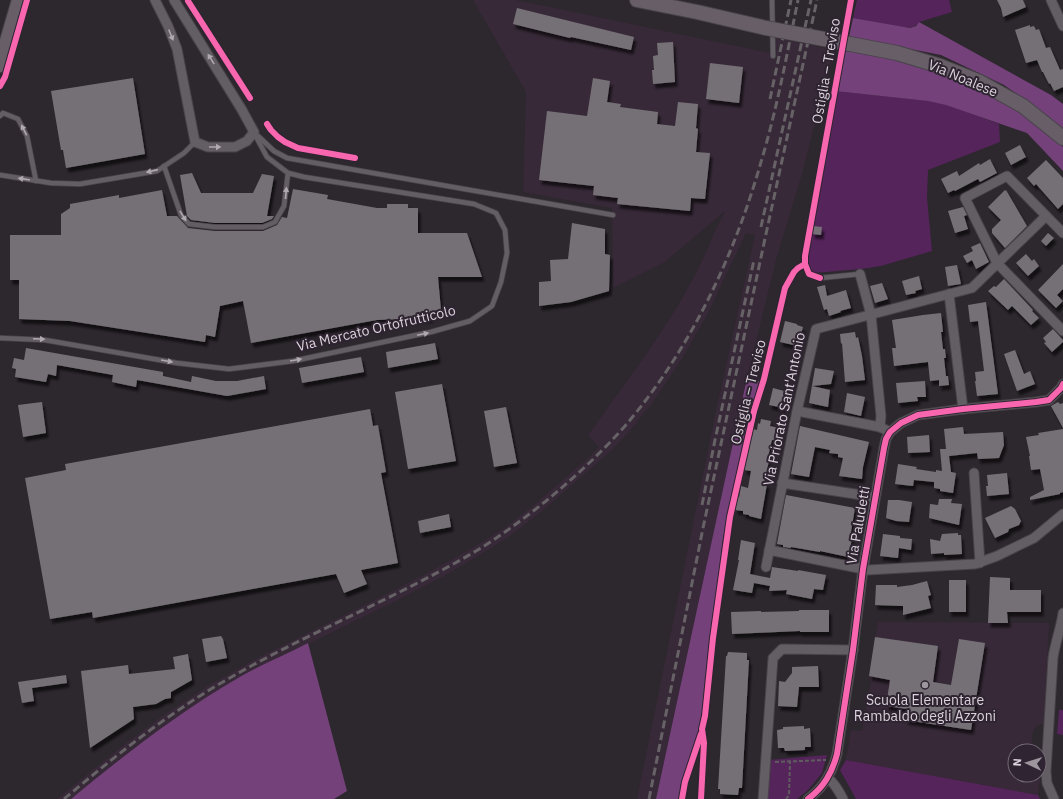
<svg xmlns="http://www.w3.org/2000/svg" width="1063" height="799" font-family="'IBM Plex Sans',sans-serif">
  <defs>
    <filter id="shadow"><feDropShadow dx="2.5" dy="4.5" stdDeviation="1" flood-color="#0009"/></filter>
  </defs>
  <rect width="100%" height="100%" fill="#2d272e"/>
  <g fill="#372938" fill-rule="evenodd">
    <polygon points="473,0 516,0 770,53 774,37 834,50 802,174 776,260 747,378 656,799 637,799 716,411 755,235 746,233 707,315 683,357 651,405 628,433 612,450 542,511 510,536 478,556 444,576 396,601 238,678 165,725 126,754 71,799 57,799 121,747 161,717 206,687 261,656 393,591 440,566 474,547 503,529 534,505 586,460 599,447 588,435 648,352 679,304 695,275 709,246 713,235 725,211 665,262 613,288 612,208 523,192 526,92"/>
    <path d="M878 622 1049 623 1044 723 1037 726 1034 730 1032 735V741L1035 746 1043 752 1038 795 846 760 851 730 862 731 871 682 869 676ZM1015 751H1039V775H1015Z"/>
  </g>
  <g fill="#55245b">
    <path d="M857 0H949L952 12 919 22C914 28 910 28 902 27L853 18Z"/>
    <polygon points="835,91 930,101 948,105 999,124 1000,142 928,170 927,198 932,251 881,266 861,269 814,273 808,268 807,259"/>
    <polygon points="1059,710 1063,710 1063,735 1057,734"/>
    <polygon points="827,755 822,773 807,791 797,799 765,799 768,760"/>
    <polygon points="846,760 1038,795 1040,799 856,799 840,770"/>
  </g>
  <g fill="#74417a">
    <polygon points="853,18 910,28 916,26 919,22 1051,95 1063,104 1063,130 1048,116 1004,85 941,55 849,37"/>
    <polygon points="842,48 898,59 949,75 1002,100 1040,127 1063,147 1063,171 1027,133 946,105 928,101 835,91"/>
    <polygon points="747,378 759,381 740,457 723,538 701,722 680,787 680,799 656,799"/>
    <path d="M308 643 347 791 334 799H71C124 755 178 713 238 678 260 665 285 655 308 643Z"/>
  </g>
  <g fill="#757076" filter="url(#shadow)">
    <polygon points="997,0 1023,0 1026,7 1003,17 1001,8"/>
    <polygon points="517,8 634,37 631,50 571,37 570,38 513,24"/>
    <polygon points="1030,25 1030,27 1034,26 1036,30 1039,29 1046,48 1050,47 1060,70 1063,69 1063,87 1054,91 1050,83 1049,84 1043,72 1042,72 1037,60 1026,63 1015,30"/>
    <polygon points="673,42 675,82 653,84 652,70 654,70 653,56 658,55 657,43"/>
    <polygon points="710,63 743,67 739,103 706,99"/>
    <polygon points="133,78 145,154 66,168 63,150 61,150 51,91"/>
    <polygon points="593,78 610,81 607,102 621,104 620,107 658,112 657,124 675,126 678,102 698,104 696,128 698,129 696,152 710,153 705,199 691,198 690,211 617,204 618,198 593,195 594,186 539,180 547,111 587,116"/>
    <polygon points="1020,145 1026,157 1011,165 1005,153"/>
    <polygon points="990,159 997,173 980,182 978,179 955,191 954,190 948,193 941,179 957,171 959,176 979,163 980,165"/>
    <polygon points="1046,160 1063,178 1063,204 1058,209 1036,184 1034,186 1027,178"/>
    <polygon points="192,173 201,193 253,193 262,174 274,176 267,216 274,216 272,219 262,223 215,223 191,220 187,216 180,175"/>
    <polygon points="293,189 328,195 327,199 377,208 387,208 387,204 408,204 408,208 418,208 418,233 467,233 482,277 438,277 441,310 430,311 431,318 377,320 251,343 243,301 220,306 215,337 206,335 205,342 70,321 19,319 19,280 10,280 10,235 61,235 61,214 70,208 70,204 119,195 119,198 162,190 167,216 177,216 188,228 215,231 263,231 277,225 282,217 287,218"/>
    <polygon points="1005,190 1005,191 1006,190 1027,226 1005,248 992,233 992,229 1001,220 988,207"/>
    <polygon points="963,207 967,215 964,216 968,229 955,233 948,211"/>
    <polygon points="572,223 605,229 605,254 610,255 609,291 571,302 539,306 539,282 551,281 550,260 568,259"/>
    <polygon points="813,226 822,227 821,235 812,234"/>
    <polygon points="1048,233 1054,238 1046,246 1041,241"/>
    <polygon points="980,243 989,262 976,269 972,260 967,263 963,256 973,251 971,247"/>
    <polygon points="1026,254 1032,261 1034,259 1039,266 1028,276 1016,263"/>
    <polygon points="1063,264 1063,289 1057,295 1063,301 1056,308 1038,290"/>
    <polygon points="957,265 961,284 948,286 945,267"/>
    <polygon points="919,276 922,289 915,291 916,293 906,295 902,281"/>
    <polygon points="1004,279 1033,310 1032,311 1039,318 1031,325 1012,306 1008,310 988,291 994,286 996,287"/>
    <polygon points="882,283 888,299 875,303 870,286"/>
    <polygon points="825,285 827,296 846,290 851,308 840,311 841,312 829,316 827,309 824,310 817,287"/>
    <polygon points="986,302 998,394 977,396 975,381 976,381 975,372 984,371 978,321 970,322 968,305"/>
    <polygon points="941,313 943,332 941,332 943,349 945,349 946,358 944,358 946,376 948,376 949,385 939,386 939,380 930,381 928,362 894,366 892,348 896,348 892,320 923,315"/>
    <polygon points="785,321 797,324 797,325 803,327 798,346 780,342"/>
    <polygon points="1053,329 1063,340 1063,342 1052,352 1044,343 1046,342 1043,338"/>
    <polygon points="855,332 856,338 858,337 862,356 865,380 845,382 842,343 841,344 840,334"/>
    <polygon points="435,343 438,359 388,368 386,352"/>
    <polygon points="26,348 163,372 163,376 191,382 192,376 216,381 237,381 264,376 266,389 227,396 137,380 136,387 112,382 113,375 57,365 56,376 48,374 46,382 15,377 16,369 12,368 14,358 24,360"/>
    <polygon points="1015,350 1024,374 1030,371 1035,384 1017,391 1004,354"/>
    <polygon points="361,357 364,372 302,383 299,368"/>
    <polygon points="815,368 834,371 831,384 812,386 830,390 828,407 809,403"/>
    <polygon points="925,381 926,397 917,397 918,401 898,403 896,383"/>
    <polygon points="442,384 456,461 408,469 395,392"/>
    <polygon points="773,388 788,392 784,408 769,405"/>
    <polygon points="847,393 865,397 861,416 844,412"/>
    <polygon points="42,402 46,433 23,437 18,405"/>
    <polygon points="1058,402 1060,404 1063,403 1063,428 1051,406"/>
    <polygon points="506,407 517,463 494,467 484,411"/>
    <polygon points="370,409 373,426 378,425 386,472 381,473 398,563 361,570 367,584 344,593 336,574 93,618 92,612 50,619 25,478 66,470 65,464"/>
    <polygon points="761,419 771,421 770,426 779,428 777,441 772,440 767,461 769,461 764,483 767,484 761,519 749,516 749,515 743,514 743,511 735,510 737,497 739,497 741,486 748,488 751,471 744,470 753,429 757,430 758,423 760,424"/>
    <polygon points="800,426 869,442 863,467 862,479 839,476 843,458 838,457 838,454 829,453 830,450 815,447 809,477 791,474"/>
    <polygon points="963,427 964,434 1003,432 1004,445 999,458 978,459 977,453 949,456 951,472 956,473 953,493 940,491 940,489 934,488 934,482 914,480 913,486 895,484 898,464 917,467 916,469 936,472 936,470 942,471 940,449 946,449 944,429"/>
    <polygon points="1063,429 1063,492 1060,493 1060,494 1030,500 1030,497 1044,490 1040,469 1031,470 1029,456 1030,456 1026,437 1039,435 1038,433"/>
    <polygon points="929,435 930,452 908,453 907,437"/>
    <polygon points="1007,473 1009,494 987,496 986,486 988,486 987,475"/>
    <polygon points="786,495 855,508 850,538 852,539 848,557 820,551 820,552 791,547 791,548 783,547 783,545 777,544"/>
    <polygon points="939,499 952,499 951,503 962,504 959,525 929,518 930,504 938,505"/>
    <polygon points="888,500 899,500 912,502 909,522 896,521 886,518"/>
    <polygon points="1011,506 1015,509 1021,521 1019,525 1009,529 1008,532 995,538 985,518"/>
    <polygon points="449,514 451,527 420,533 418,521"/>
    <polygon points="958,533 958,535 961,535 962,554 944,555 944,553 931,554 930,539 940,541 942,534"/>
    <polygon points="883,534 900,536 900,538 912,539 911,550 899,548 898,558 880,556"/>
    <polygon points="741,540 755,543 750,574 770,578 772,567 798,571 798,570 826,575 823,590 814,589 812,599 786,594 787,590 769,591 770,586 754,583 752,593 733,590 739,560 738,560"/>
    <polygon points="990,577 1010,578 1010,590 1041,590 1041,612 1007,612 1008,623 988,623"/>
    <rect x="949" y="580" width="17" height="32"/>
    <polygon points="927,581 931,595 928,596 931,608 903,615 903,606 875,605 876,585 897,585 897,587 912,585"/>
    <polygon points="799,610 829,610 829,632 800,632 800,631 732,634 731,612 761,611 761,612 799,611"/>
    <polygon points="221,636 223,639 227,658 206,662 202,639"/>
    <polygon points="875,637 938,646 933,682 951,685 959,639 985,643 971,730 905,720 907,709 886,706 890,680 869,676"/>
    <polygon points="728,652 747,653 747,660 749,660 742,788 739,788 738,795 720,794 720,789 718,789 726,656 727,656"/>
    <polygon points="188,654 192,680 171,692 171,698 165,699 156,704 133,707 134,719 90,748 81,671 128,665 129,674 175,669 173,657"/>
    <polygon points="818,666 819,687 799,687 797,707 778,706 779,681 785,682 792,673 792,667"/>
    <polygon points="66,675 67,683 32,688 34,701 22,703 18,682"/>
    <polygon points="804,726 804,729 810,728 811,747 805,747 805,750 785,751 784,748 778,748 777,730 783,729 783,727"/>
  </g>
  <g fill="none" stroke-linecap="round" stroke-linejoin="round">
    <defs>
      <g id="lane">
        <polyline points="772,0 773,56"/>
        <polyline points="0,116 3,113 18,119 27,136 36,181"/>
        <polyline points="258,136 274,151 287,158 613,215"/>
        <polyline points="164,166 181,215 189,224 215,227 263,227 275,222 284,206 288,173"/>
        <polyline points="0,175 51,183 80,184 157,171 184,153 195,142"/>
        <polyline points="820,278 860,274"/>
        <polyline points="0,338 45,340 177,363 229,369 293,361 431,332 470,321 492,306 501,282 507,253 505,230 496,213 474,204 304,177 288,173 267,157 254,133"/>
      </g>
      <g id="street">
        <polyline points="155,0 168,26 177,49 195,142 208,147 235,147 247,141 254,132 242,110 174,0"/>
        <polyline points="1051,0 1063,26"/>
        <polyline points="1063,233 1007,176 965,198 997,263 1063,331"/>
        <polyline points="860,274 871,315 881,416 880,427 890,432"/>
        <polyline points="949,294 963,409"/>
        <polyline points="797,411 880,427"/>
        <polyline points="974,473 980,563"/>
        <polyline points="782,483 875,497"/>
        <polyline points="769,550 868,570 975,564 997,556 1034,538 1063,514"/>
        <polyline points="766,567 797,411 816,329 972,288 1046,216"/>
        <path d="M828 778C835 784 839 791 843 799"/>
        <polyline points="763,799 773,658 782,649 853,650"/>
        <path d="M808 799C824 787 832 773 837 754L853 650 863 569 884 448 886 439 890 432 901 423 918 415 963 409 1036 402 1049 400 1061 388 1063 384"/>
        <path d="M1054 799 1047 783 1046 771 1053 658C1055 643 1061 628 1063 613"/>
      </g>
      <g id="primary">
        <polyline points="637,0 697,12 766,28"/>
        <polyline points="850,44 897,53 940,66 980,82 1023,106 1063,138"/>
        <polyline points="0,65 19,0"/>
      </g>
    </defs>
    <use href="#lane" stroke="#484349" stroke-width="6"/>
    <use href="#street" stroke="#484349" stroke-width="11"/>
    <use href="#primary" stroke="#484349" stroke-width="16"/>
    <g stroke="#605c60" stroke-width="2" stroke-dasharray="4 2" stroke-linecap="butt">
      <polyline points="775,762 826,760"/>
      <polyline points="786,799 789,795 790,762"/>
    </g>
    <use href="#lane" stroke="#635e63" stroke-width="4.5"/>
    <use href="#street" stroke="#635e63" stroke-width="9"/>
    <use href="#primary" stroke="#675e68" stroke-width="14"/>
    <g stroke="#666266" stroke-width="3" stroke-dasharray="8 4" stroke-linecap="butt">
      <polyline points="770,99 791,0"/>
      <polyline points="761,227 811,0"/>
      <polyline points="702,505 715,440 754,260"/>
      <path d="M64 799C113 758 161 719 216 686 298 637 388 602 471 554 497 539 522 520 546 501 574 478 601 453 625 426 690 350 734 257 761 162 777 109 787 54 798 0"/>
      <polyline points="649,799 703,528 766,234 817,0"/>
    </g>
    <defs>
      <polyline id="primary-bridge" points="766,28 850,44"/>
    </defs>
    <use href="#primary-bridge" stroke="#484349" stroke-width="16" stroke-linecap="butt"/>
    <use href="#primary-bridge" stroke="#675e68" stroke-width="14"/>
    <defs>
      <g id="cycleway">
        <polyline points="188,1 250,98"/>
        <polyline points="0,86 5,77 27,0"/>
        <polyline points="267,124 271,130 278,137 285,142 298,148 355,158"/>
        <polyline points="820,278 809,274 805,264 805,256 851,0"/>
        <polyline points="682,799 685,782 701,734"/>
        <polyline points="701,799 704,743 702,729 705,716 713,638 730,517 754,411 764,379 785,288 794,272 798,268 805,264"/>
        <path d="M808 799C824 787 832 773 837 754L853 650 863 569 884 448 886 439 890 432 901 423 918 415 963 409 1036 402 1049 400 1061 388 1063 384"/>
      </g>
    </defs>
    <use href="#cycleway" stroke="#2f2431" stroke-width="8"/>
    <use href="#cycleway" stroke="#f766af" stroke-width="6"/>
  </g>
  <defs><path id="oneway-solid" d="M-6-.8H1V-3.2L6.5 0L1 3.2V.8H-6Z"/></defs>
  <g fill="#b0a9b0">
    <use href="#oneway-solid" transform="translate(171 35) rotate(68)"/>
    <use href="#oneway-solid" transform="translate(211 59) rotate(-122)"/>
    <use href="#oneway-solid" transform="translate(24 130) rotate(-117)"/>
    <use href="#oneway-solid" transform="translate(215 147)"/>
    <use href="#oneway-solid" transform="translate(152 171) rotate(167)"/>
    <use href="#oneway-solid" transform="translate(24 179) rotate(-171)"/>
    <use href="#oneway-solid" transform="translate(286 193) rotate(-85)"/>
    <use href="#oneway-solid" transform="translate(183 216) rotate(58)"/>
    <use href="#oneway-solid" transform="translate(423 334) rotate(-12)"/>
    <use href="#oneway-solid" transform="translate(39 339) rotate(2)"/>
    <use href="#oneway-solid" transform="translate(296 360) rotate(-10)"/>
    <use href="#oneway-solid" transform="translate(167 361) rotate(10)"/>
  </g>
  <circle fill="#9d969e" stroke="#2f2431" stroke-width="1.5" cx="925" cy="685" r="4"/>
  <g text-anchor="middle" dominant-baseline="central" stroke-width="4" stroke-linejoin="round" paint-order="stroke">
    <g font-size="14" fill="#d9d2da" stroke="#2f2431">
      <text transform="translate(826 71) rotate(-80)">Ostiglia – Treviso</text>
      <text transform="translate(963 78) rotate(23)">Via Noalese</text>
      <text transform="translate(376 328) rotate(-13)">Via Mercato Ortofrutticolo</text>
      <text transform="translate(748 392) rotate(-76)">Ostiglia – Treviso</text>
      <text transform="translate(784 409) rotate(-78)">Via Priorato Sant'Antonio</text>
      <text transform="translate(858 525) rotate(-80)">Via Paludetti</text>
    </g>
    <g font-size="14" fill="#d9d2da" stroke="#2f2431">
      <text x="925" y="700">Scuola Elementare<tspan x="925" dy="16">Rambaldo degli Azzoni</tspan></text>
    </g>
  </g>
  <g transform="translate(1027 763) rotate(274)"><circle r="19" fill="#2f2431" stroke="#736a75"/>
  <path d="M0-3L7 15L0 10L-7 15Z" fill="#9d969e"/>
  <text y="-6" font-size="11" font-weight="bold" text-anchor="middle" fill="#d9d2da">N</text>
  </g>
</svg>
